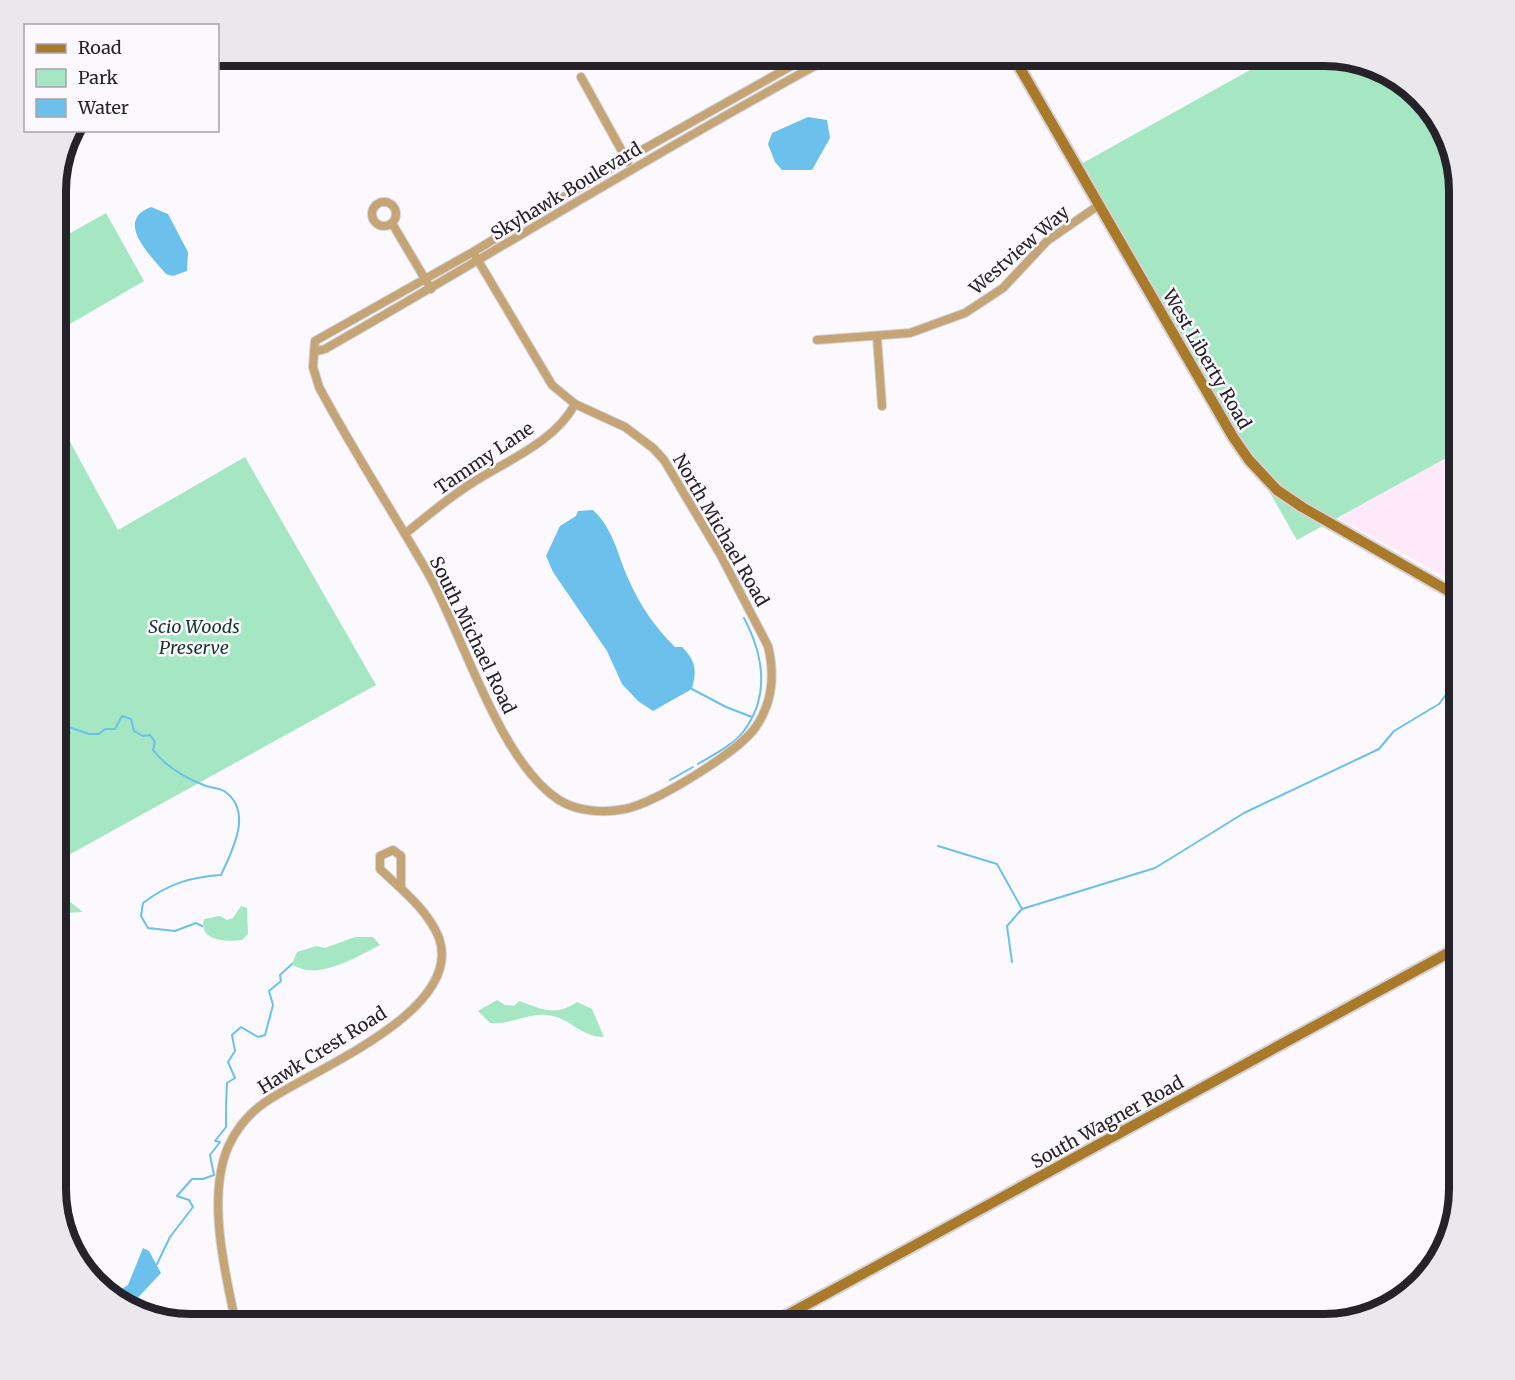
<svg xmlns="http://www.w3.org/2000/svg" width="1515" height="1380" font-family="Merriweather,serif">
  <rect width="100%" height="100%" fill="#fbf9fe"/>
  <polygon fill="#fde9f9" points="1459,451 1459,584 1338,518"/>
  <g fill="#a4e7c2">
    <path d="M1275 56C1353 56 1409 62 1448 137 1455 150 1456 168 1459 182V451L1297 540 1081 164Z"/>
    <polygon points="106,213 144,281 56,332 56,241"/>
    <polygon points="56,416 118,530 245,457 376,685 56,862"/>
    <polygon points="56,891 83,912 65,913 56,908"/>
    <path d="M241 906 247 908 248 934 242 940C226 942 198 941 204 919L220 916 227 920 233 918Z"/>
    <path d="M355 937H373L380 945C357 957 316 982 292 964L297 952 316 946 325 948Z"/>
    <path d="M497 1000 505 1005 514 1006 519 1001C542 1009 555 1017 577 1002L592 1009 604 1037C580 1037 570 1017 547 1015 528 1013 510 1025 490 1023L478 1011Z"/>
  </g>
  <g fill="#6bc1eb">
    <polygon points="808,117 827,120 830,138 812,170 782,170 775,162 768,144 772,133"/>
    <path d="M151 207 168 214 188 252 187 271 173 276 166 274C150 255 114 221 151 207Z"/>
    <path d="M593 510C613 529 617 552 627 576 638 602 655 628 675 647H682C696 661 697 670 692 689L653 711 638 701 622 684 607 651 553 572 546 556 560 526 576 516 578 511Z"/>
    <polygon points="143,1248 149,1251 161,1273 132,1304 125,1305 112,1295 128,1285"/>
  </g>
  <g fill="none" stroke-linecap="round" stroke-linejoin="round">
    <g stroke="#6bc1eb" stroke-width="2">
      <polyline points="692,689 726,707 752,717"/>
      <path d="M70 733 63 725 89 734H99L105 729H115L122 716 131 719 134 731 143 736 150 735 155 742 153 750C167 768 185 778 206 786 212 788 219 788 224 791 254 811 232 851 221 875 190 877 168 884 143 903L141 916 148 928 175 931 196 923 202 926"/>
      <path d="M698 764C713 755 733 745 743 732 771 696 763 654 744 618"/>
      <polyline points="670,780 693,767"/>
      <polyline points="938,846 997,864 1022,909 1155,868 1244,813 1379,749 1394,731 1439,704 1459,677"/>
      <polyline points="1012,962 1007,926 1022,909"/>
      <path d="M157 1264 170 1237 193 1207 189 1200 177 1196 192 1179H203L214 1175 210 1155 220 1142 215 1141 226 1127C226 1111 226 1098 227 1083L235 1078 228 1062 235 1051 232 1035 241 1027 258 1037 265 1035 273 1005 269 991 281 981 280 975 292 964"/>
    </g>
    <defs>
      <g id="street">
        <polyline points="581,77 628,162"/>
        <circle cx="384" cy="214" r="12"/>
        <polyline points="393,225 431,289"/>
        <path d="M473 252 552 385 575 404 625 427 653 448 664 460 720 554 768 646C775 675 772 704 755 728 738 752 654 804 625 809 604 813 578 812 559 800 500 762 464 638 429 575 393 512 353 451 319 387L313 367 315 341 473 252 626 159 809 56"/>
        <polyline points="877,337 882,406"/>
        <polyline points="817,340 910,333 965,313 1003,288 1047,241 1099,205"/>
        <path d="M314 352 325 349C495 252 661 149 833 56"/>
        <path d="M405 534C427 516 448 498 472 483 506 461 555 442 575 404"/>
        <path d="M236 1324C225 1273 206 1195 229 1145 237 1128 250 1113 264 1103 309 1071 465 1012 439 938 428 910 401 889 380 869V856L393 850 401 856V886"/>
      </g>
      <g id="secondary">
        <polyline points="1013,56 1233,437 1249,460 1277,490 1302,507 1459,597"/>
        <polyline points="771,1324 1459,947"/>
      </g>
    </defs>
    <use href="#street" stroke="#d5d2d8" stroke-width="10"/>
    <use href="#secondary" stroke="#d5d2d8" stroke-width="14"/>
    <use href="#street" stroke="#c5a576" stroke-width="8"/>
    <use href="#secondary" stroke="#aa7a2b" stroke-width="10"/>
  </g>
  <g text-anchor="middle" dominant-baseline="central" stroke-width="5" stroke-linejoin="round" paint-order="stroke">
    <g font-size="18" fill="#26222a" stroke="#fbf9fe">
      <text transform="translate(566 191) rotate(-31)">Skyhawk Boulevard</text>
      <text transform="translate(1019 250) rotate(-41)">Westview Way</text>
      <text transform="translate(1207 359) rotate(60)">West Liberty Road</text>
      <text transform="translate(484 458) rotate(-34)">Tammy Lane</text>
      <text transform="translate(721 530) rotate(60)">North Michael Road</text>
      <text transform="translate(473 635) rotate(64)">South Michael Road</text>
      <text transform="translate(322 1050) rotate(-32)">Hawk Crest Road</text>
      <text transform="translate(1107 1122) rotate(-29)">South Wagner Road</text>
    </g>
    <g font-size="18" font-style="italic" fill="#163a28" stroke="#fbf9fe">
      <text x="194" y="626">Scio Woods<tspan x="194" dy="21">Preserve</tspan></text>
    </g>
  </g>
  <path d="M0 0H1515V1380H0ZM191 66H1324A125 125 0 0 1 1449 191V1189A125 125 0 0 1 1324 1314H191A125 125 0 0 1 66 1189V191A125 125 0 0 1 191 66Z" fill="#eae8ed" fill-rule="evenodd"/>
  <path fill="none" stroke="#26222a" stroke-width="8" d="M191 66H1324A125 125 0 0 1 1449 191V1189A125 125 0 0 1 1324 1314H191A125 125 0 0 1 66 1189V191A125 125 0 0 1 191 66Z"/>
  <rect x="24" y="24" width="195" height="108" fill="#fbf9fe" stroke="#a6a3a9" stroke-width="1.5"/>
  <rect x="36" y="44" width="30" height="9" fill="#aa7a2b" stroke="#a6a3a9" stroke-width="1.5"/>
  <text x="78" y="54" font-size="18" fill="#26222a">Road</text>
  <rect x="36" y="69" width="30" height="18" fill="#a4e7c2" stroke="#a6a3a9" stroke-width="1.5"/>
  <text x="78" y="84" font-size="18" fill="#26222a">Park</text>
  <rect x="36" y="99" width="30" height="18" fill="#6bc1eb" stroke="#a6a3a9" stroke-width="1.5"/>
  <text x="78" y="114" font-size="18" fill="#26222a">Water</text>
</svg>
